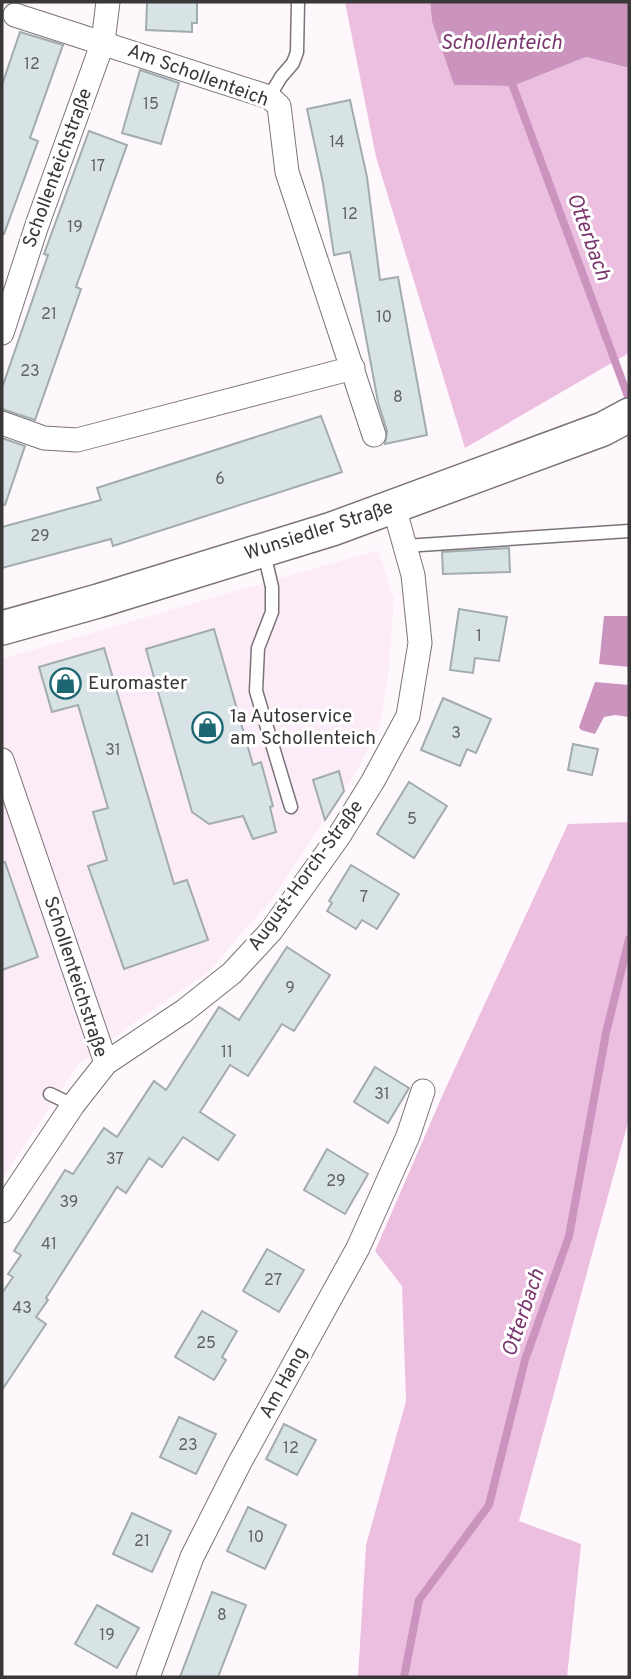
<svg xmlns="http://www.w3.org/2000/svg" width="631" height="1679" font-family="Overpass,sans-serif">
  <rect width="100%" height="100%" fill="#fef8fc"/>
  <polygon fill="#fcecf8" points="378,550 394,600 388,677 380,725 358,769 272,899 207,973 131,1025 77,1066 2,1178 2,659"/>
  <g fill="#ecbfe1">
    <polygon points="345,2 430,2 432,22 454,85 513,86 586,57 629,68 629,353 465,448 376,157"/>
    <polygon points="629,822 629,1119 519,1521 581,1544 567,1677 358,1677 366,1545 406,1401 402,1286 375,1251 443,1094 568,824"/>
  </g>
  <g fill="#cb94bf">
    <polygon points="430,2 629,2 629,68 586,57 513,86 454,85 432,22"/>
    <polygon points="604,616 629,616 629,667 599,664"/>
    <polygon points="595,682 629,685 629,717 615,715 604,717 595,734 581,730 579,727"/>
  </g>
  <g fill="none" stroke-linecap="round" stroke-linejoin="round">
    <g stroke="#cb94bf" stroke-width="8">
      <polyline points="513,86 629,399"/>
      <polyline points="404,1677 419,1600 489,1505 525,1360 569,1236 606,1033 629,939"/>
    </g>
  </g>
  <g fill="#d8e3e5" stroke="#a2acae" stroke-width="2">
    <polygon points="147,2 197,2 197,23 192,23 192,32 146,30"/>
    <polygon points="20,32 63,45 30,138 38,141 4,234 2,234 2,85"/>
    <polygon points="140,70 179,83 161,144 122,133"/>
    <polygon points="350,100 367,177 380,280 398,277 427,435 385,444 387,431 378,402 350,252 334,255 323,183 307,109"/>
    <polygon points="89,131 127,145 76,287 81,289 35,420 2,409 2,388 48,255 44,254"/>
    <polygon points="321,416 342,472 113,546 111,539 2,568 2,527 101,500 97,488"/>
    <polygon points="2,438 25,446 5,505 2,504"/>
    <polygon points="509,548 510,572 443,574 442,552"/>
    <polygon points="459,609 507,617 499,661 475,658 473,673 450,670"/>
    <polygon points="214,629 253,765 261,762 273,806 270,807 276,832 253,839 243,816 209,824 192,812 146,649"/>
    <polygon points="104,648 174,884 187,880 208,940 124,969 88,866 107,860 93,812 108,808 78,705 52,712 39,667"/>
    <polygon points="443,698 491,719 476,753 467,749 460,766 421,750"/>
    <polygon points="573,744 598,749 592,775 568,770"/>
    <polygon points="339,771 344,791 325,820 313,780"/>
    <polygon points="409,782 447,806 414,858 377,834"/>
    <polygon points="5,862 38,957 2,970 2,863"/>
    <polygon points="351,865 399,894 377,929 362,920 356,929 327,911 332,903 329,901"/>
    <polygon points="287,947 330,975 294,1031 282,1024 248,1076 230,1065 200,1112 235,1135 218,1160 183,1137 162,1167 149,1158 126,1193 117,1187 46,1298 48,1300 36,1317 46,1324 2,1390 2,1293 13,1277 8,1274 21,1255 14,1251 65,1170 73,1174 104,1128 117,1137 154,1081 166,1090 219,1007 239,1020"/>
    <polygon points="375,1067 409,1088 388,1123 354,1102"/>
    <polygon points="327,1149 368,1174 345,1214 304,1190"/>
    <polygon points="267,1249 304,1270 279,1312 243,1291"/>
    <polygon points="202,1311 237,1331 222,1357 226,1360 214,1380 175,1357"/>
    <polygon points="179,1417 216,1434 196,1474 160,1457"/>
    <polygon points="284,1424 316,1440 297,1475 266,1459"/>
    <polygon points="248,1507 286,1525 265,1569 227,1551"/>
    <polygon points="132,1513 171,1531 152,1572 113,1554"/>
    <polygon points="212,1592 246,1605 218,1677 180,1677"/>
    <polygon points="97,1605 139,1628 117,1668 75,1644"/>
  </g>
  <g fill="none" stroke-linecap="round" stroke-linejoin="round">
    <defs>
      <g id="lane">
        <polyline points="269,97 281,77 293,63 297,52 298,2"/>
        <polyline points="405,546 629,531"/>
        <polyline points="264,553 272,587 272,612 258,648 256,691 291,807"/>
        <polyline points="50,1094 73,1105"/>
      </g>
      <g id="street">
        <polyline points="15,15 269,97 279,106 287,172 374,435"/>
        <polyline points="2,333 37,225 103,42 108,2"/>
        <polyline points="2,423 44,438 77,440 353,368"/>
        <polyline points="2,760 106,1063"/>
        <polyline points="2,1211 73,1105 106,1063 184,1011 232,973 271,931 339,836 373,781 408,716 420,643 413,575 394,507"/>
        <polyline points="148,1677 192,1557 240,1462 358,1248 408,1136 423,1091"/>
      </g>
      <polyline id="secondary" points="2,628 98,601 332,529 603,429 629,415"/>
    </defs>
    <use href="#lane" stroke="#7a7379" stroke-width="15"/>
    <use href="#street" stroke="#7a7379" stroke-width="25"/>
    <use href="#secondary" stroke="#7a7379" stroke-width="36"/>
    <use href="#lane" stroke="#fff" stroke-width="12"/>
    <use href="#street" stroke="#fff" stroke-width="23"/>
    <use href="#secondary" stroke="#fff" stroke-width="33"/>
  </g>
  <defs>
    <symbol id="shop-ring" viewBox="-11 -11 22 22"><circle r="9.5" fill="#fff" stroke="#1d6772" stroke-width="1.5"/><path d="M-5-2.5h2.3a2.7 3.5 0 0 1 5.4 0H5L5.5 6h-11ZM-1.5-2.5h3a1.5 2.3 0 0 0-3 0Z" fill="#1d6772"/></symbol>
  </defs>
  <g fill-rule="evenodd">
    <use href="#shop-ring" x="48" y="666" width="35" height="35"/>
    <use href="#shop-ring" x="190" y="710" width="35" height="35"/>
  </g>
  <g text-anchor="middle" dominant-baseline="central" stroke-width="6" stroke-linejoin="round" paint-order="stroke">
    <g font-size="16" fill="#626264">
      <text x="32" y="65">12</text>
      <text x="151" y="105">15</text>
      <text x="337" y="143">14</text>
      <text x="98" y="167">17</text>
      <text x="350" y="215">12</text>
      <text x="75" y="228">19</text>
      <text x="49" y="315">21</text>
      <text x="384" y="318">10</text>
      <text x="30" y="372">23</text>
      <text x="398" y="398">8</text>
      <text x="220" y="480">6</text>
      <text x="40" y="537">29</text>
      <text x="479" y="637">1</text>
      <text x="456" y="734">3</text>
      <text x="113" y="751">31</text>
      <text x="412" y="820">5</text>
      <text x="364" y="898">7</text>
      <text x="290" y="989">9</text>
      <text x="227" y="1053">11</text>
      <text x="382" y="1095">31</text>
      <text x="115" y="1160">37</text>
      <text x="336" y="1182">29</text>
      <text x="69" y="1203">39</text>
      <text x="49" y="1245">41</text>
      <text x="273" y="1281">27</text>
      <text x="22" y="1309">43</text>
      <text x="206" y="1344">25</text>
      <text x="188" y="1446">23</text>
      <text x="291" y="1449">12</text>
      <text x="256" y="1538">10</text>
      <text x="142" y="1542">21</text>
      <text x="222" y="1616">8</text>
      <text x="107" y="1636">19</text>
    </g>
    <g font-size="19" fill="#3a3739" stroke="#fff">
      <text transform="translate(198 76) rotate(20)">Am Schollenteich</text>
      <text transform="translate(58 168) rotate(-70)">Schollenteichstraße</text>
      <text transform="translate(319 531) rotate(-18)">Wunsiedler Straße</text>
      <text transform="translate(306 876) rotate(-54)">August-Horch-Straße</text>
      <text transform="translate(75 977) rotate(72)">Schollenteichstraße</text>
      <text transform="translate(284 1383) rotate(-61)">Am Hang</text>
    </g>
    <g font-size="19" fill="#3a3739" stroke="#fff" text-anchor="start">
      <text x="88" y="684">Euromaster</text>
      <text x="230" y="717">1a Autoservice<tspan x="230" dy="22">am Schollenteich</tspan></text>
    </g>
    <g font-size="21" font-style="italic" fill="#7a376e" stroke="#fff">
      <text x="501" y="43">Schollenteich</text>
      <text transform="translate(588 237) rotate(70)">Otterbach</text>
      <text transform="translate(524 1313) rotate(-71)">Otterbach</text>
    </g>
  </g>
  <rect width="631" height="1679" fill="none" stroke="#3a3739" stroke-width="7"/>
</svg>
